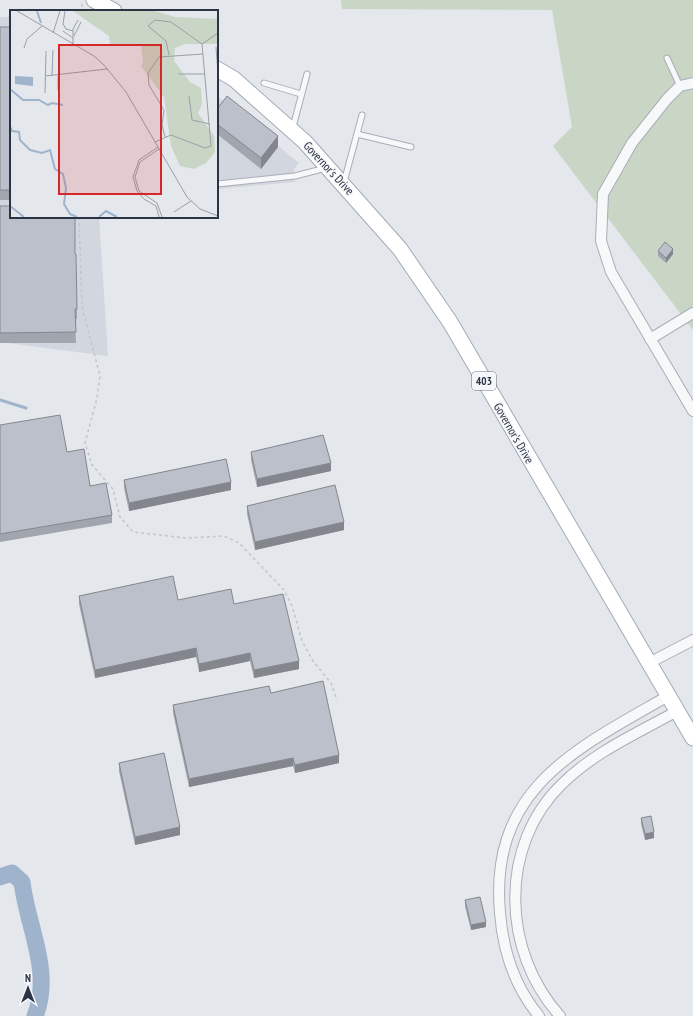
<svg xmlns="http://www.w3.org/2000/svg" width="693" height="1016" font-family="'PT Sans Narrow',sans-serif">
  <rect width="100%" height="100%" fill="#e4e7ec"/>
  <g fill="#d2d6de">
    <polygon points="0,17 11,17 11,217 99,217 108,356 0,342"/>
    <polygon points="217,96 299,163 294,169 295,182 217,189"/>
  </g>
  <polygon fill="#c9d6c5" points="341,0 693,0 693,330 553,146 572,127 552,10 342,9"/>
  <g fill="none" stroke-linecap="round" stroke-linejoin="round">
    <polyline stroke="#9fb4cc" stroke-width="3" points="0,400 26,408"/>
    <path stroke="#9fb4cc" stroke-width="17" d="M0 877 12 873 22 882C27 926 53 972 35 1016"/>
    <defs>
      <g id="lane">
        <polyline points="667,58 680,86"/>
        <polyline points="264,83 301,94"/>
        <polyline points="293,127 307,74"/>
        <polyline points="357,134 411,147"/>
        <polyline points="344,182 362,115"/>
        <polyline points="217,184 295,176 326,168"/>
      </g>
      <g id="street">
        <polyline points="693,83 680,86 667,99 632,143 603,194 601,241 611,272 693,411"/>
        <polyline points="650,339 693,313"/>
        <polyline points="649,663 693,640"/>
        <path d="M539 1016C515 987 503 951 500 913 489 788 576 749 668 696"/>
        <path d="M560 1016C502 952 498 846 562 784 594 752 638 733 677 711"/>
      </g>
      <g id="primary">
        <polyline points="94,0 114,11"/>
        <polyline points="217,69 234,79 305,142 400,249 450,322 693,738"/>
      </g>
    </defs>
    <use href="#lane" stroke="#a9aeb7" stroke-width="7"/>
    <use href="#street" stroke="#a9aeb7" stroke-width="12"/>
    <use href="#primary" stroke="#a3abb8" stroke-width="17"/>
    <g stroke="#c2c5cb" stroke-width="1.5" stroke-dasharray="3 3" stroke-linecap="butt">
      <polyline points="82,4 82,11"/>
      <polyline points="79,217 82,307 100,376 97,398 85,443 92,465 113,489 120,517 133,532 186,538 224,536 239,543 284,590 292,606 302,641 313,661 331,683 337,700"/>
    </g>
    <use href="#lane" stroke="#f7f8fa" stroke-width="5"/>
    <use href="#street" stroke="#f7f8fa" stroke-width="10"/>
    <use href="#primary" stroke="#fff" stroke-width="15"/>
  </g>
  <g fill="#a1a5ae">
    <rect x="0" y="27" width="11" height="173"/>
    <polygon points="217,109 278,147 261,169 217,134"/>
    <polygon points="0,206 75,254 77,309 77,319 75,319 76,343 0,343"/>
    <polygon points="658,251 673,254 666,263 658,256"/>
    <polygon points="0,425 67,452 112,515 112,523 0,542"/>
    <polygon points="251,452 331,471 257,487 251,460"/>
    <polygon points="124,480 231,490 129,511 124,488"/>
    <polygon points="247,506 344,530 255,550 247,514"/>
    <polygon points="79,596 178,600 234,604 299,669 254,678 250,661 199,672 196,657 95,678 79,604"/>
    <polygon points="271,693 339,763 295,773 293,766 189,787 173,713 173,705"/>
    <polygon points="119,763 180,835 135,845 119,771"/>
    <polygon points="641,818 654,838 645,840 641,824"/>
    <polygon points="465,900 486,927 471,930 465,906"/>
  </g>
  <g fill="#83868d">
    <polygon points="278,136 278,147 261,169 261,158"/>
    <polygon points="673,249 673,254 666,263 666,258"/>
    <polygon points="331,463 331,471 257,487 257,479"/>
    <polygon points="231,482 231,490 129,511 129,503"/>
    <polygon points="344,522 344,530 255,550 255,542"/>
    <polygon points="196,648 196,657 95,678 95,670"/>
    <polygon points="250,653 250,661 199,672 199,664"/>
    <polygon points="299,661 299,669 254,678 254,670"/>
    <polygon points="339,755 339,763 295,773 295,765"/>
    <polygon points="293,758 293,766 189,787 189,779"/>
    <polygon points="180,827 180,835 135,845 135,837"/>
    <polygon points="654,832 654,838 645,840 645,834"/>
    <polygon points="486,922 486,927 471,930 471,925"/>
  </g>
  <g fill="#bbc0ca" stroke="#83868d">
    <rect x="0" y="27" width="11" height="163"/>
    <polygon points="227,96 278,136 261,158 217,124 217,109"/>
    <polygon points="0,206 11,206 11,217 75,217 75,254 76,254 77,309 75,309 76,332 0,333"/>
    <polygon points="665,242 673,249 666,258 658,251"/>
    <polygon points="60,415 67,452 84,449 90,486 106,483 112,515 0,534 0,425"/>
    <polygon points="323,435 331,463 257,479 251,452"/>
    <polygon points="226,459 231,482 129,503 124,480"/>
    <polygon points="335,485 344,522 255,542 247,506"/>
    <polygon points="173,576 178,600 231,589 234,604 283,594 299,661 254,670 250,653 199,664 196,648 95,670 79,596"/>
    <polygon points="323,681 339,755 295,765 293,758 189,779 173,705 269,686 271,693"/>
    <polygon points="164,753 180,827 135,837 119,763"/>
    <polygon points="651,816 654,832 645,834 641,818"/>
    <polygon points="480,897 486,922 471,925 465,900"/>
  </g>
  <g text-anchor="middle" dominant-baseline="central" stroke-width="3" stroke-linejoin="round" paint-order="stroke">
    <rect fill="#f4f6f9" stroke="#676e7b" stroke-width="1" x="472" y="372" width="24" height="18" rx="3"/>
    <g font-size="11" font-weight="bold" fill="#2b3445">
      <text x="484" y="381">403</text>
    </g>
    <g font-size="12" fill="#2b3445" stroke="#f4f6f9">
      <text transform="translate(329 168) rotate(47)">Governor's Drive</text>
      <text transform="translate(514 433) rotate(60)">Governor's Drive</text>
    </g>
  </g>
  <g transform="translate(10 10)">
    <rect width="208" height="208" fill="#e4e7ec"/>
    <path d="M63 1H145L165 7 208 9V34H175L165 38 164 51 180 72 191 78 192 94 188 103 204 126 205 142 196 153 184 159 170 156 161 136 154 87 131 56 133 53 131 36H100L99 26Z" fill="#c9d6c5"/>
    <path d="M5 66 23 67V76L5 74Z" fill="#9fb4cc"/>
    <path fill="none" stroke="#9fb4cc" stroke-width="2" d="M27 1 31 13M0 79 13 90H29L38 95 42 93 53 95M0 116 2 121 9 122 10 130 20 140 32 143 40 140 45 159 53 164 56 178 54 194 60 204 67 207M0 196 14 207M89 207 96 201 107 207"/>
    <path fill="none" stroke="#9a9fa9" stroke-width="1" d="M7 1 84 46 94 55 116 82 177 187 190 199 208 206M55 1 53 14 56 19 63 21M53 21 63 28M43 23 50 1M64 26 71 12M63 34V19L68 10M192 34 208 23M206 37 208 63M14 38 17 29 32 16M168 64H195M35 66 97 59M42 66 43 40M48 66V80M35 83 36 41M179 86 182 110 200 114M155 127 152 115 154 100 139 75 138 63 149 47 193 44M145 132 161 125 195 138 201 136 192 34 161 12 145 10 138 16 156 31 159 45M148 137 129 150 123 167 127 181 134 189 146 196 149 207M149 139 130 152 125 167 129 181 147 193 152 207M164 202 181 191"/>
    <path fill="#d62828" fill-opacity="0.15" stroke="#d62828" stroke-width="2" d="M49 35H151V184H49Z"/>
    <rect width="208" height="208" fill="none" stroke="#2b3445" stroke-width="2"/>
  </g>
  <g transform="translate(28 988)" stroke="#f4f6f9" stroke-width="3" paint-order="stroke">
  <path d="M0-3L7 15L0 10L-7 15Z" fill="#2b3445"/>
  <text y="-6" font-size="11" font-weight="bold" text-anchor="middle" fill="#2b3445">N</text>
  </g>
</svg>
